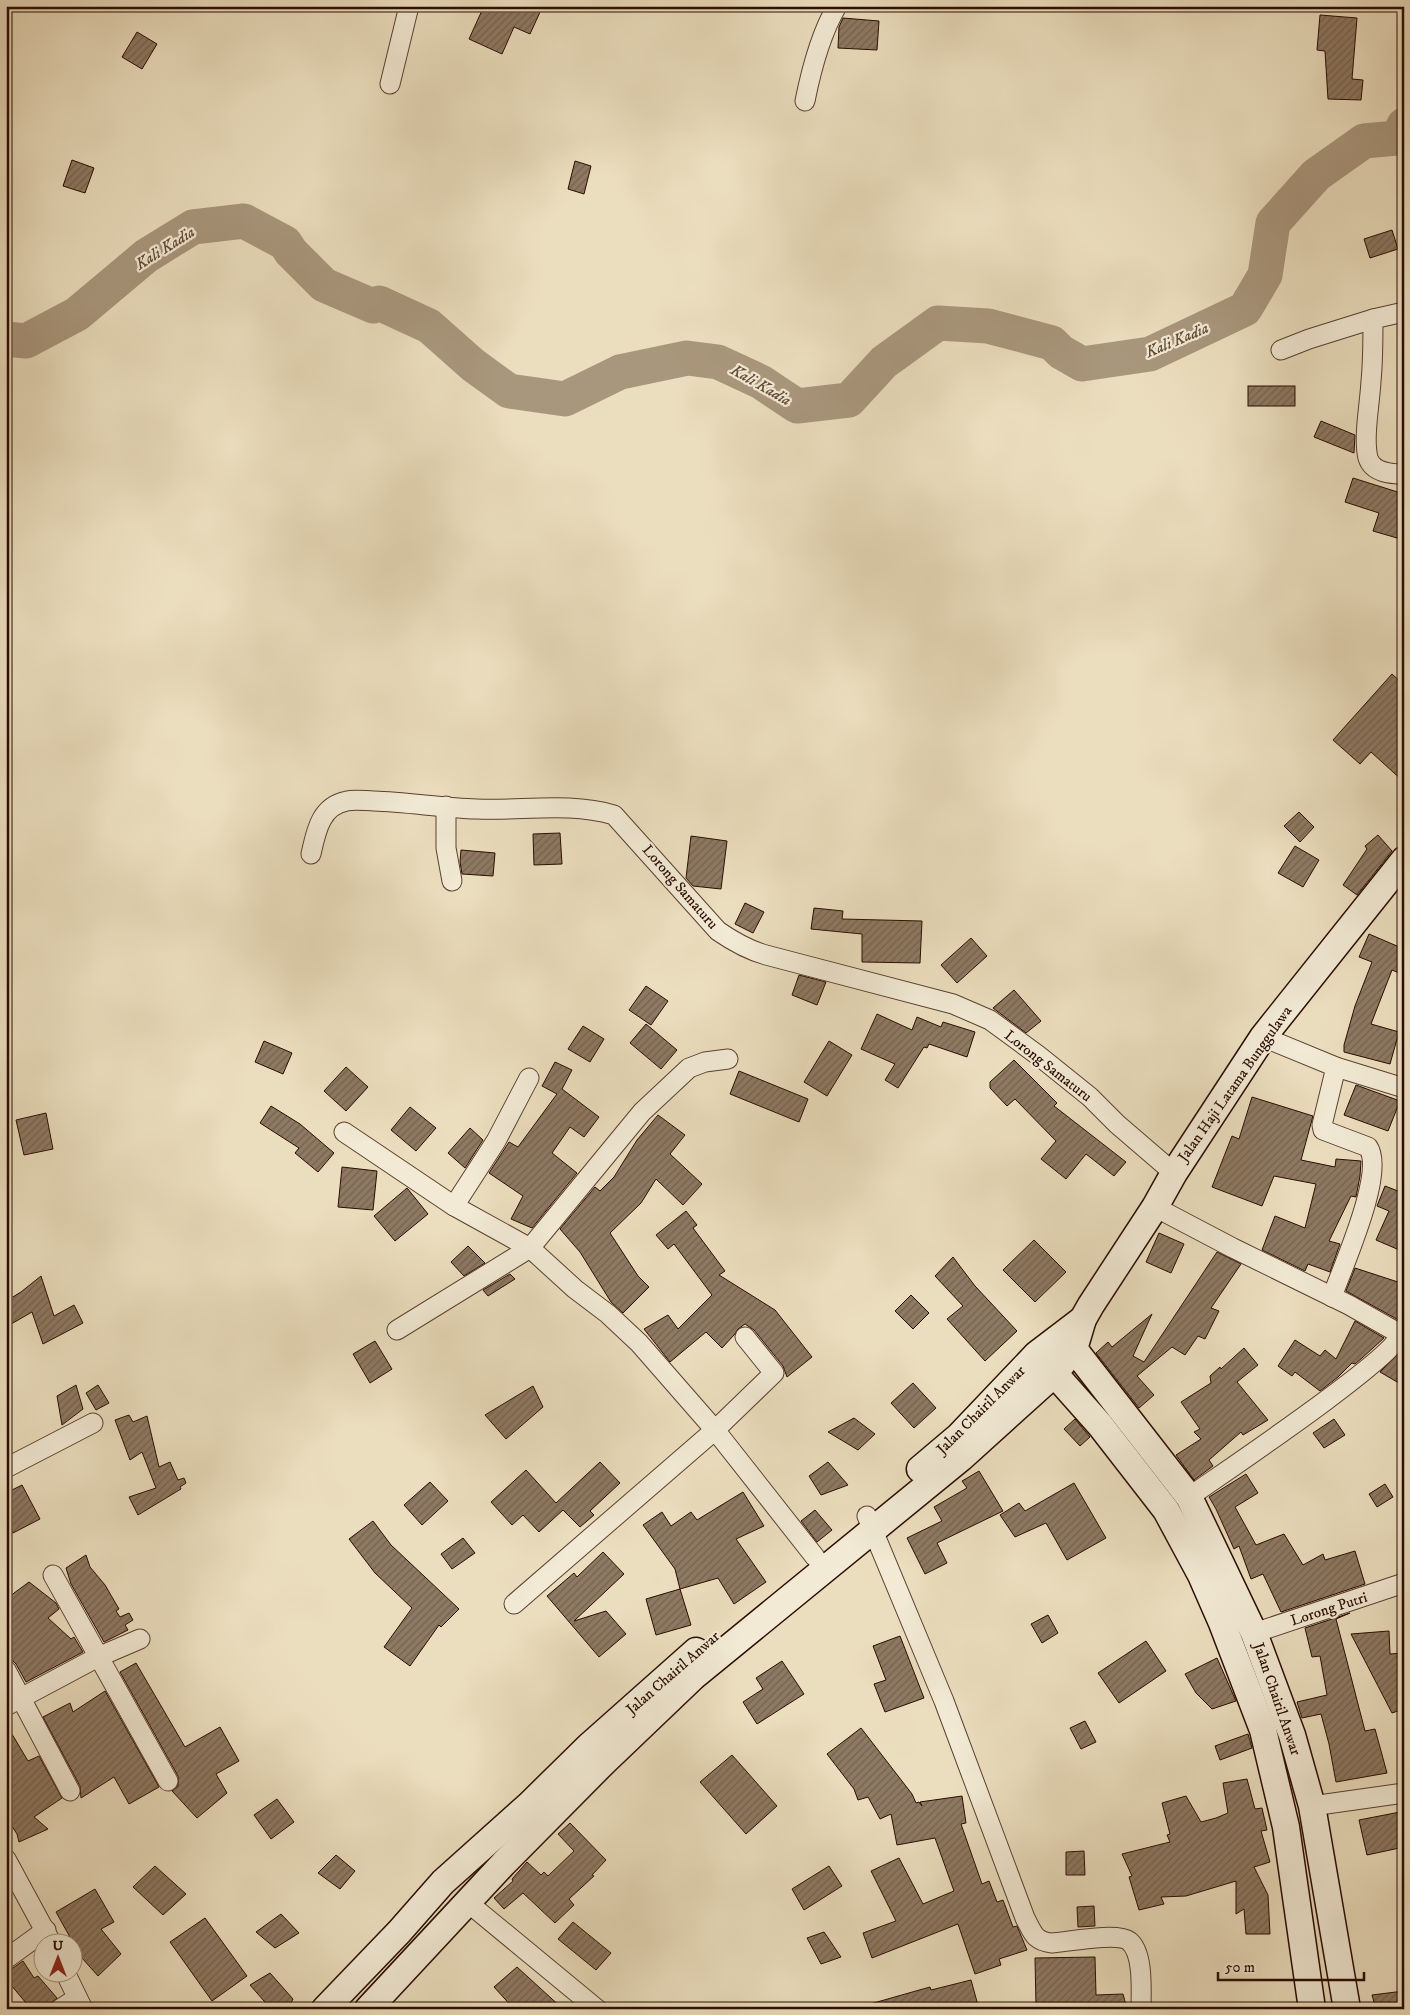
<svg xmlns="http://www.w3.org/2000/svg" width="1410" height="2015" font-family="'IM FELL DW Pica',serif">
  <defs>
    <pattern id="building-hatch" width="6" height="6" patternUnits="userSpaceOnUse" patternTransform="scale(1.25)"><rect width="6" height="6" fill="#8e7963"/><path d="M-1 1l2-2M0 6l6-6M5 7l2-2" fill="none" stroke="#74624f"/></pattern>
  </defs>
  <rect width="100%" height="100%" fill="#ebdebe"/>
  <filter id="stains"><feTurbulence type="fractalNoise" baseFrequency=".004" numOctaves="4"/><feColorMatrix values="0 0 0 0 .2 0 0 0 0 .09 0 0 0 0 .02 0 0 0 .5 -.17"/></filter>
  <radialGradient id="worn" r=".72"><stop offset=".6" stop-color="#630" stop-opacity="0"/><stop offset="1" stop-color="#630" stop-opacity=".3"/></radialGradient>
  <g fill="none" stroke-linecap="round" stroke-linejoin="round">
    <polyline stroke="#a9977d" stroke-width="35" points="6,339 26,341 77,314 146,256 193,227 244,221 285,243 291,252 324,285 373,306 379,303 429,326 473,365 509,391 565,399 620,372 687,358 718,362 761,382 797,406 849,400 884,362 938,323 988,326 1052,343 1061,352 1082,364 1150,354 1245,309 1265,275 1273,223 1316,175 1364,141 1397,138 1404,125"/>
  </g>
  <g fill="url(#building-hatch)" stroke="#2a0c00">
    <polygon points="484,6 533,6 541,10 530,34 514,27 502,54 469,39"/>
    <polygon points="1320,15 1357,18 1352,79 1363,80 1361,100 1328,99 1325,51 1317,50"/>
    <polygon points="843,18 879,21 877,50 838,48 839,27"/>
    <polygon points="137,32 157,44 142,69 122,57"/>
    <polygon points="72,160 94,168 85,193 63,186"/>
    <polygon points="575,161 591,166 584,194 568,189"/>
    <polygon points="1392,230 1398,249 1370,258 1364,239"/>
    <rect x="1248" y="386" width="47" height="20"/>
    <polygon points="1321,421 1355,435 1354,453 1314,437"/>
    <polygon points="1353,478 1404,494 1404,540 1373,531 1379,513 1345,502"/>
    <polygon points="1392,674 1404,685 1404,782 1371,752 1360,764 1333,740"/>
    <polygon points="1299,812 1314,827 1300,842 1284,826"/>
    <polygon points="560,833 562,864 534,865 533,834"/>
    <polygon points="1378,835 1392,851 1357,895 1343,885 1367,849 1365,846"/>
    <polygon points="691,836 727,841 721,889 693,886 686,878"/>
    <polygon points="1295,846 1319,860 1303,887 1278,873"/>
    <polygon points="461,850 495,853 493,876 462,874 460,862"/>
    <polygon points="745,903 764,912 753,933 735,924"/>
    <polygon points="814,908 843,911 842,919 922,921 920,963 862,962 862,934 811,929"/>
    <polygon points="1369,934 1404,949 1404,975 1392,970 1371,1024 1399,1032 1390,1064 1344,1052 1344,1045 1355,1006 1372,962 1359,957"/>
    <polygon points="971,938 987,956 957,983 941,965"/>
    <polygon points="799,975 826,982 817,1005 792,995"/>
    <polygon points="646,986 668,1001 651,1025 629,1010"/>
    <polygon points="1014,990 1041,1021 1026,1033 993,1008"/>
    <polygon points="877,1014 912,1030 917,1017 941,1027 943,1022 975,1032 967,1057 929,1044 927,1048 924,1047 898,1088 885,1080 895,1064 861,1049"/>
    <polygon points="646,1024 677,1050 661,1069 630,1043"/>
    <polygon points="583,1026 604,1039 590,1062 568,1049"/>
    <polygon points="264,1041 292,1053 283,1074 255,1062"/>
    <polygon points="829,1041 852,1055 827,1096 804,1082"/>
    <polygon points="1014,1060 1057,1103 1054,1106 1126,1162 1114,1176 1086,1154 1066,1179 1041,1159 1056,1141 1015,1099 1007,1106 990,1088 990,1082"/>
    <polygon points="555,1062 572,1070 562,1089 599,1117 584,1137 570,1127 552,1153 577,1173 532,1228 511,1219 523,1196 489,1173 509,1142 518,1147 557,1094 542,1086"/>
    <polygon points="346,1067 368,1087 346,1111 324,1091"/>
    <polygon points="739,1071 808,1099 799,1122 730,1094"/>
    <polygon points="1356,1085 1400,1101 1388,1131 1344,1115"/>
    <polygon points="1252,1097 1313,1116 1301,1160 1335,1167 1336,1159 1361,1161 1360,1176 1356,1197 1351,1196 1329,1241 1340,1244 1330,1272 1308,1264 1305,1271 1262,1250 1275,1216 1305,1228 1316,1184 1274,1176 1262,1206 1212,1187 1232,1136 1239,1139"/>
    <polygon points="271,1106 300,1124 334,1153 318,1172 295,1153 299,1148 260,1123"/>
    <polygon points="410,1107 436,1128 416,1151 391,1130"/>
    <polygon points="46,1113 53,1149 24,1155 16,1120"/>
    <polygon points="658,1115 685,1135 670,1154 702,1184 683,1205 656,1179 641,1203 610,1233 638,1276 649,1287 623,1313 611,1302 580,1252 560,1229 595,1187 600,1191 614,1177 637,1140"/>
    <polygon points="470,1128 483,1140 465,1168 448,1153"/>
    <polygon points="342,1167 377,1171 373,1210 338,1207"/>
    <polygon points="1404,1180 1404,1252 1376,1240 1389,1211 1377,1206 1385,1186 1398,1191"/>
    <polygon points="407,1188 428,1214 395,1241 374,1216"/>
    <polygon points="686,1211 697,1225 693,1228 725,1271 719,1275 775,1310 812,1357 787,1377 783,1366 754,1330 745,1324 738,1329 734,1335 722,1348 706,1332 670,1362 644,1329 668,1315 678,1329 712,1295 674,1244 668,1249 656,1235"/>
    <polygon points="1159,1233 1184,1244 1171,1273 1146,1262"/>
    <polygon points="1034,1240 1066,1272 1035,1302 1003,1270"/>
    <polygon points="468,1246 485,1263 464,1276 451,1262"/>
    <polygon points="1217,1252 1241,1264 1211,1308 1219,1311 1205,1339 1198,1336 1185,1355 1172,1347 1137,1376 1154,1395 1139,1408 1096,1353 1108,1342 1112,1347 1152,1314 1133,1356 1144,1362"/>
    <polygon points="953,1257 975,1286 1017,1331 985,1361 947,1319 963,1306 935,1276"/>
    <polygon points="1355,1268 1404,1284 1404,1323 1346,1291"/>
    <polygon points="510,1274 515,1279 488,1296 483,1290"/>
    <polygon points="41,1276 54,1316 74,1305 83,1323 43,1344 32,1312 6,1327 6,1301 21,1292"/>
    <polygon points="911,1295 929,1313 913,1329 895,1311"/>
    <polygon points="1355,1321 1384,1338 1362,1358 1355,1364 1352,1363 1338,1377 1320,1391 1295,1372 1292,1376 1278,1366 1295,1340 1320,1356 1325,1350 1336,1359"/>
    <polygon points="375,1341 392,1369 370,1383 353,1354"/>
    <polygon points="1244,1348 1258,1365 1237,1382 1268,1420 1243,1435 1241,1432 1209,1460 1213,1466 1194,1480 1176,1455 1201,1439 1194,1432 1200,1429 1181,1402 1211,1383 1210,1376 1220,1367 1221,1369"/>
    <polygon points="1404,1348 1404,1386 1380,1372"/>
    <polygon points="913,1383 936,1408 914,1428 891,1403"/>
    <polygon points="76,1385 83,1409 62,1425 57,1396"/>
    <polygon points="98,1385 109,1403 96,1410 86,1393"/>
    <polygon points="533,1386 543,1407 506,1439 485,1415"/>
    <polygon points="129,1415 133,1422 147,1416 159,1467 170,1462 178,1480 184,1478 186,1483 180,1487 181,1489 138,1515 129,1497 156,1488 142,1452 130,1460 115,1420"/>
    <polygon points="854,1418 875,1434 858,1450 828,1432"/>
    <polygon points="1075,1419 1090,1437 1080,1446 1064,1429"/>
    <polygon points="1334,1419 1345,1435 1324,1448 1313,1433"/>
    <polygon points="600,1462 620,1483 590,1511 594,1515 580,1527 563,1510 539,1532 523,1515 512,1525 491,1502 526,1470 556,1503"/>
    <polygon points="828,1462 848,1485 821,1495 809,1476"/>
    <polygon points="979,1471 1003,1511 937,1543 947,1563 925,1574 907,1538 942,1521 934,1507 967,1488 962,1481"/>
    <polygon points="1246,1474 1258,1493 1235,1507 1256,1545 1284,1534 1303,1565 1323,1554 1325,1560 1355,1551 1365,1584 1281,1612 1263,1574 1251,1579 1239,1546 1234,1549 1216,1509 1209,1497"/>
    <polygon points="430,1482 448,1501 422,1525 404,1505"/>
    <polygon points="1074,1483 1106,1538 1067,1560 1046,1523 1015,1537 1000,1515 1019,1503 1025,1511"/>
    <polygon points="1385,1484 1393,1497 1377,1507 1369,1494"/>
    <polygon points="22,1485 40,1519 13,1533 6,1521 6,1493"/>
    <polygon points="743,1492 764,1526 736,1539 766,1582 734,1604 718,1578 680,1589 675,1569 643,1525 662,1512 671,1526 691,1512 697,1520"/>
    <polygon points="815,1510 832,1530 817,1542 801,1521"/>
    <polygon points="373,1521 391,1545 459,1609 441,1627 439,1625 410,1666 384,1647 412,1608 375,1573 349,1539"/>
    <polygon points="463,1538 475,1553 452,1569 441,1554"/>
    <polygon points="603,1552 624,1574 574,1621 606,1611 626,1634 599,1657 547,1596 574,1573 577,1577"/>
    <polygon points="86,1555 90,1567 105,1585 119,1609 116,1611 120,1617 129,1613 133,1620 125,1625 128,1630 104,1642 71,1584 66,1568"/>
    <polygon points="29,1582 56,1603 59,1609 48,1618 71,1639 74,1637 83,1652 26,1682 16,1664 12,1660 6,1659 6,1599"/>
    <polygon points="680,1589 691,1625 656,1635 646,1599"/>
    <polygon points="1350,1613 1336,1619 1365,1731 1375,1729 1387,1773 1336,1782 1329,1744 1321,1714 1302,1718 1297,1702 1327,1695 1320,1656 1312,1657 1305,1628"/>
    <polygon points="1048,1615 1058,1633 1042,1643 1031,1624"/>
    <polygon points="1389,1631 1390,1654 1404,1653 1404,1709 1392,1713 1351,1634"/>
    <polygon points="900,1636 924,1698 885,1712 874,1684 886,1680 873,1646"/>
    <polygon points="1146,1641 1166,1671 1119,1703 1098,1673"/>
    <polygon points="1217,1658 1236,1701 1212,1709 1196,1693 1185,1674"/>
    <polygon points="782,1661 804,1694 757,1724 743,1702 763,1689 756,1678"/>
    <polygon points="136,1663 185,1747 220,1727 239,1761 216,1774 227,1793 197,1818 172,1791 178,1786 178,1776 120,1672"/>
    <polygon points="105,1691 159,1787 129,1804 114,1777 81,1798 80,1786 43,1717 70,1703 73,1712"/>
    <polygon points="1085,1721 1096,1742 1081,1749 1070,1728"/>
    <polygon points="6,1724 28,1761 39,1756 62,1798 34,1817 48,1829 19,1842 17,1834 6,1817"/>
    <polygon points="861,1728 912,1794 916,1803 919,1802 922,1806 920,1802 962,1796 966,1823 961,1824 982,1884 989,1881 997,1902 1003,1900 1013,1927 1017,1926 1027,1950 999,1959 1001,1965 975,1974 958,1924 872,1958 863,1933 896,1921 871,1871 899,1858 923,1904 954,1891 935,1838 897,1845 891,1814 880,1819 868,1797 858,1800 854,1789 827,1754"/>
    <polygon points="1248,1734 1252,1748 1220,1760 1215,1746"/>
    <polygon points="732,1755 777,1806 746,1834 700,1782"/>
    <polygon points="1247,1779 1255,1809 1262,1808 1267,1830 1261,1831 1270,1862 1254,1867 1268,1895 1270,1934 1246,1934 1244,1909 1236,1914 1236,1881 1186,1896 1161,1897 1164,1904 1139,1910 1129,1877 1132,1876 1122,1854 1170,1842 1167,1835 1170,1834 1162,1803 1186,1796 1201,1822 1216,1818 1228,1813 1223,1783"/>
    <polygon points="277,1799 294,1822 271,1839 254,1815"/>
    <polygon points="1400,1812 1404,1830 1404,1847 1367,1855 1359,1820"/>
    <polygon points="570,1823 606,1860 592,1875 594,1876 569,1899 574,1905 555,1923 523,1893 504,1909 494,1898 513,1881 512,1879 527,1862 541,1875 544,1872 548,1876 574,1851 558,1834"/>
    <polygon points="1084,1851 1085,1875 1066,1875 1066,1852"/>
    <polygon points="336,1855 355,1871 340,1889 318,1873"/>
    <polygon points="155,1866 186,1894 163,1915 133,1887"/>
    <polygon points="829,1866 842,1886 804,1910 792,1889"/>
    <polygon points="95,1889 114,1922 101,1929 121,1954 98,1976 74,1949 76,1948 56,1912"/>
    <polygon points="1094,1906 1095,1926 1078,1927 1077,1907"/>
    <polygon points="281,1914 299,1933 275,1948 256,1932"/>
    <polygon points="205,1918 247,1976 212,2001 170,1942"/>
    <polygon points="573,1922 611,1953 596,1970 558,1939"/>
    <polygon points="824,1932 841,1957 821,1964 807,1938"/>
    <polygon points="1095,1957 1096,1995 1123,1994 1127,2009 1078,2009 1078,2004 1036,2005 1035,1958"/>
    <polygon points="23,1961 34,1978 38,1976 57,1998 50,2004 39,2009 31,2009 6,1979 6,1973"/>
    <polygon points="517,1967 563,2009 514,2009 494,1987"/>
    <polygon points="270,1973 293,1999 288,2009 271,2009 250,1985"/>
    <polygon points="971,1980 979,2009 871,2009 870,2004 930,1987 931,1990"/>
    <polygon points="1404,1991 1404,2009 1376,2009 1372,1995"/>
  </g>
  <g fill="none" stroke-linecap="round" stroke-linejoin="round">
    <defs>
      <g id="minor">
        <polyline points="390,84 409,6"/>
        <path d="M805 101C811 71 821 33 837 6"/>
        <path d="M1404 312 1373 319C1373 340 1373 361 1371 381 1370 403 1363 437 1368 458 1373 473 1391 474 1404 474"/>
        <polyline points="1281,350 1309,339 1373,319"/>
        <polyline points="446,806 446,848 452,881"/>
        <path d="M311 854C316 832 320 806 347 801 355 799 366 801 374 801 408 802 442 808 477 809 522 811 570 802 614 815L718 931C734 942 748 950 766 955L953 1004 990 1020 1039 1056 1090 1097 1117 1124 1174 1173"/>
        <path d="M1263 1037 1336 1067 1322 1125 1323 1130 1368 1147C1386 1172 1342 1268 1332 1297"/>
        <polyline points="1336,1067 1404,1088"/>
        <polyline points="344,1132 454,1206 530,1248 575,1289 608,1314 639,1343 715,1430 815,1557"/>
        <polyline points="454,1206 496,1141 529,1078"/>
        <path d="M1155 1207 1233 1248 1349 1305 1400 1334C1394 1359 1220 1475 1189 1497"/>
        <polyline points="397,1330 530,1248 642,1112 689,1068 705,1062 728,1059"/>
        <polyline points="6,1468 93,1423"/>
        <path d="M867 1516 944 1701 1025 1918C1033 1933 1034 1941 1052 1943 1067 1942 1117 1932 1129 1941 1144 1953 1141 1991 1141 2009"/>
        <polyline points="53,1575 168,1781"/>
        <polyline points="514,1604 715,1430 774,1373 745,1337"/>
        <polyline points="1254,1633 1404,1583"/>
        <polyline points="6,1670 70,1791"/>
        <polyline points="6,1706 98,1657 140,1639"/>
        <polyline points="1312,1806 1404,1793"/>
        <polyline points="6,1859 51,1942"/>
        <polyline points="466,1901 597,2009"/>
        <polyline points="6,1959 46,1930"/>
        <polyline points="65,1972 83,2009"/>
        <polyline points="60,2009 77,1998"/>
      </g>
      <g id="secondary">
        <polyline points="1061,1338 1074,1349 1189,1497 1254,1633 1292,1735 1312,1806 1347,2009"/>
        <polyline points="1044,1362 1100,1425 1166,1510 1201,1575 1222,1623 1263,1730 1286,1827 1312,2009"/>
        <polyline points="920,1469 959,1436 1037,1354 1083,1319"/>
        <polyline points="325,2009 399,1932 443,1882 529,1805 589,1746 696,1651"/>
        <polyline points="368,2009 503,1864 603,1763 693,1677 961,1458 1054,1374 1074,1349 1083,1319 1091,1305 1155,1207 1174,1173 1263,1037 1404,860"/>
      </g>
    </defs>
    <use href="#minor" stroke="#5a4030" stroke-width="21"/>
    <use href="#secondary" stroke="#2a0c00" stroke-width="29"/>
    <use href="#minor" stroke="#f2ead5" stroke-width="19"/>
    <use href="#secondary" stroke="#f2ead5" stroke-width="26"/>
  </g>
  <g text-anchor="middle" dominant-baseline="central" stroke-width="4.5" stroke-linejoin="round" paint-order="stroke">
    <g font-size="15" fill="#2a0c00" stroke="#f2ead5">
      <text transform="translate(680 887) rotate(49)">Lorong Samaturu</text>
      <text transform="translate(1048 1066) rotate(38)">Lorong Samaturu</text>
      <text transform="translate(1235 1084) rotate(-55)">Jalan Haji Latama Bunggulawa</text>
      <text transform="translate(981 1410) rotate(-45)">Jalan Chairil Anwar</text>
      <text transform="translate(1329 1609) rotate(-18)">Lorong Putri</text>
      <text transform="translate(673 1673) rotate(-41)">Jalan Chairil Anwar</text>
      <text transform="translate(1277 1699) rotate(71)">Jalan Chairil Anwar</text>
    </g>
    <g font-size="16" font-style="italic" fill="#634b38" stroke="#f2ead5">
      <text transform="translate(165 248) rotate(-32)">Kali Kadia</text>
      <text transform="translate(1177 340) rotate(-23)">Kali Kadia</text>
      <text transform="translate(761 385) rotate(30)">Kali Kadia</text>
    </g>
  </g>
  <rect width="1410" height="2015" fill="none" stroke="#ebdebe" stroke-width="25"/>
  <rect x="8" y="8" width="1395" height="2000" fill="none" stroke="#2a0c00" stroke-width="2.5"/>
  <rect x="12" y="12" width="1385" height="1990" fill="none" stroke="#2a0c00"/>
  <g transform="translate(58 1958)"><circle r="24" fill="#f2ead5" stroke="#a29180"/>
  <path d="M0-4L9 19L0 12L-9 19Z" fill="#8f2418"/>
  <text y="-8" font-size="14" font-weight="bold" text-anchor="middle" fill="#2a0c00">U</text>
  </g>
  <path d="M1218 1972v8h146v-8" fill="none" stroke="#2a0c00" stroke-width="2.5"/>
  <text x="1225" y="1972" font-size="15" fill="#2a0c00" stroke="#f2ead5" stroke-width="4" paint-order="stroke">50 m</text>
  <rect width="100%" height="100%" filter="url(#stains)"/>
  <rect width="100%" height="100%" fill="url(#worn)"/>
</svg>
